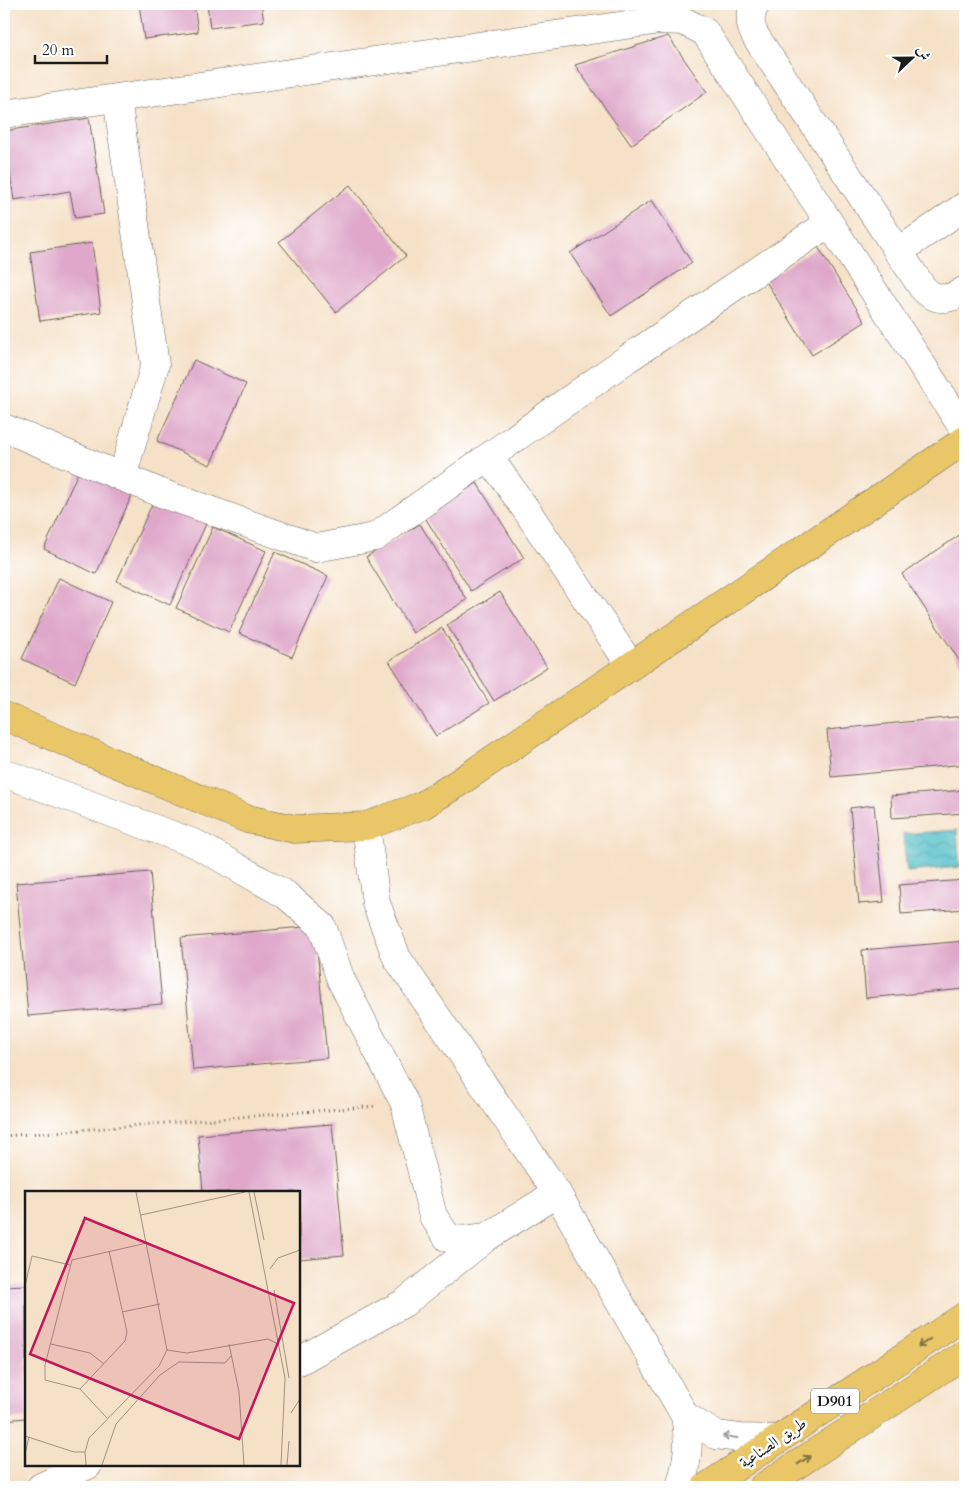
<svg xmlns="http://www.w3.org/2000/svg" width="969" height="1491" font-family="Cardo,Amiri,serif">
  <defs>
    <pattern id="water-waves" width="16" height="10" patternUnits="userSpaceOnUse" patternTransform="scale(1.25)"><rect width="16" height="10" fill="#50bec7"/><path d="M0 5q4-4 8 0t8 0" fill="none" stroke="#429aa1"/></pattern>
  </defs>
  <rect width="100%" height="100%" fill="#fff"/>
  <filter id="ink" filterUnits="userSpaceOnUse"><feTurbulence type="fractalNoise" baseFrequency=".02" numOctaves="2"/><feDisplacementMap in="SourceGraphic" scale="10" xChannelSelector="R" yChannelSelector="G"/><feConvolveMatrix kernelMatrix="1 2 1 2 8 2 1 2 1" color-interpolation-filters="sRGB"/></filter>
  <filter id="wash" filterUnits="userSpaceOnUse"><feTurbulence type="fractalNoise" baseFrequency=".0096" numOctaves="4" result="noise"/><feDisplacementMap in="SourceGraphic" scale="20" xChannelSelector="R" yChannelSelector="G"/><feGaussianBlur stdDeviation="1.12" result="paint"/><feColorMatrix in="noise" values="0 0 0 0 0 0 0 0 0 0 0 0 0 0 0 0 0 1.4 0 .05"/><feComposite in="paint" operator="in"/></filter>
  <g filter="url(#wash)">
    <rect width="100%" height="100%" fill="#f5e1c7"/>
    <polygon fill="url(#water-waves)" stroke="#366d72" points="957,830 960,867 907,872 903,834"/>
    <g id="blocks">
      <g fill="#dfa8ca">
        <polygon points="139,4 194,4 198,32 144,39"/>
        <polygon points="207,4 261,4 264,21 210,28"/>
        <polygon points="668,36 707,92 631,145 575,65"/>
        <polygon points="89,118 104,214 75,218 70,191 14,200 4,131"/>
        <polygon points="350,185 406,256 336,312 279,242"/>
        <polygon points="652,200 692,263 611,316 570,253"/>
        <polygon points="92,243 101,312 40,321 30,252"/>
        <polygon points="818,247 865,322 812,355 765,280"/>
        <polygon points="194,360 246,384 210,465 157,441"/>
        <polygon points="80,468 133,493 96,574 44,549"/>
        <polygon points="477,483 524,558 471,591 424,516"/>
        <polygon points="154,500 206,524 170,605 117,581"/>
        <polygon points="420,524 467,600 413,633 366,557"/>
        <polygon points="213,527 266,551 229,632 176,608"/>
        <polygon points="964,532 965,533 965,669 902,574"/>
        <polygon points="275,552 328,576 292,657 239,633"/>
        <polygon points="59,578 111,602 75,683 22,659"/>
        <polygon points="500,592 547,667 494,701 447,625"/>
        <polygon points="442,628 489,703 436,736 389,661"/>
        <polygon points="965,716 965,764 831,777 827,730"/>
        <polygon points="965,790 965,813 892,818 891,796"/>
        <polygon points="874,805 884,902 859,904 850,808"/>
        <polygon points="150,872 162,1004 28,1016 16,883"/>
        <polygon points="965,880 965,909 901,914 899,885"/>
        <polygon points="315,926 327,1058 193,1070 181,938"/>
        <polygon points="965,941 965,989 866,998 862,950"/>
        <polygon points="332,1124 344,1255 299,1259 299,1192 203,1192 198,1135"/>
        <polygon points="26,1285 26,1418 4,1420 4,1286"/>
      </g>
    </g>
  </g>
  <g filter="url(#ink)">
    <use href="#blocks" fill-opacity="0" stroke="#686158" stroke-width="1"/>
    <g fill="none" stroke-linecap="round" stroke-linejoin="round">
      <defs>
        <g id="minor">
          <path d="M756 4C749 16 749 25 756 37L922 287C935 302 949 301 965 290"/>
          <polyline points="117,98 155,365 122,477"/>
          <polyline points="4,114 647,22 659,20 683,21 705,32 965,431"/>
          <polyline points="898,252 965,206"/>
          <polyline points="4,428 161,493 316,548 375,537 627,359 829,223"/>
          <polyline points="489,457 527,511 631,666"/>
          <polyline points="4,773 196,844 286,895 322,926 341,980 405,1104 433,1216 448,1238 463,1240 487,1237"/>
          <path d="M366 826 376 903 397 958 557 1193 685 1416C690 1443 688 1461 680 1487"/>
          <polyline points="299,1361 404,1303 487,1237 557,1193"/>
          <polyline points="685,1416 716,1435 740,1438 778,1439"/>
          <polyline points="41,1487 88,1465"/>
        </g>
        <polyline id="major" points="4,716 247,819 295,829 366,826 423,805 458,783 965,440"/>
        <g id="highway">
          <polyline points="706,1487 965,1316"/>
          <polyline points="763,1487 965,1354"/>
        </g>
      </defs>
      <use href="#minor" stroke="#686158" stroke-width="29"/>
      <use href="#major" stroke="#686158" stroke-width="29"/>
      <use href="#highway" stroke="#686158" stroke-width="29"/>
      <polyline stroke="#686158" stroke-width="3" stroke-dasharray="1 4" stroke-linecap="butt" points="4,1136 377,1106"/>
      <use href="#minor" stroke="#fff" stroke-width="28"/>
      <use href="#major" stroke="#e9c769" stroke-width="28"/>
      <use href="#highway" stroke="#e9c769" stroke-width="28"/>
    </g>
    <defs><path id="oneway-shaft" d="M-6 0H5M1.5-3L5.5 0L1.5 3" fill="none" stroke-width="1.6" stroke-linecap="round" stroke-linejoin="round" transform="scale(1.25)"/></defs>
    <g stroke="#827242">
      <use href="#oneway-shaft" transform="translate(924 1343) rotate(147)"/>
      <use href="#oneway-shaft" transform="translate(804 1460) rotate(-33)"/>
    </g>
    <use stroke="#999" href="#oneway-shaft" transform="translate(730 1437) rotate(-172)"/>
  </g>
  <g text-anchor="middle" dominant-baseline="central" stroke-width="5" stroke-linejoin="round" paint-order="stroke">
    <rect fill="#fff" stroke="#606060" stroke-width="1" x="811" y="1388.5" width="48" height="25" rx="4"/>
    <g font-size="15" font-weight="bold" fill="#1c1c1c">
      <text x="835" y="1401">D901</text>
    </g>
    <g font-size="16" fill="#1c1c1c" stroke="#fff">
      <text transform="translate(773 1443) rotate(-34)">طريق الصناعية</text>
    </g>
  </g>
  <g transform="translate(25 1191)">
    <rect width="275" height="275" fill="#f5e1c7"/>
    <path fill="none" stroke="#9e9283" stroke-width="1" d="M224 1 260 187 256 274M229 1 239 49M116 24 220 1M245 78 253 67 275 59M0 95 7 65 45 74M249 99 264 187M97 121 135 113M26 153 65 162 79 173M204 153 214 201 219 274M142 159 162 162 243 148 253 153M55 198 100 150 102 141 84 60M266 222 275 208M82 227 55 198 20 189V174L47 69 122 52M0 245 49 261H60M0 263 4 246M61 274 60 261 64 247 134 175 142 159 111 1M77 274 91 233 135 184 154 171 200 172 206 165M262 274 264 250"/>
    <path fill="#c2185b" fill-opacity="0.15" stroke="#c2185b" stroke-width="2.5" d="M60 27 269 112 214 248 5 163Z"/>
    <rect width="275" height="275" fill="none" stroke="#1c1c1c" stroke-width="2.5"/>
  </g>
  <rect width="969" height="1491" fill="none" stroke="#fff" stroke-width="20"/>
  <g transform="translate(912 58) rotate(68)" stroke="#ffffff" stroke-width="4" paint-order="stroke">
  <path d="M0-4L9 19L0 12L-9 19Z" fill="#1c1c1c"/>
  <text y="-8" font-size="14" font-weight="bold" text-anchor="middle" fill="#1c1c1c">ش</text>
  </g>
  <path d="M35 55v8h72v-8" fill="none" stroke="#1c1c1c" stroke-width="2.5"/>
  <text x="42" y="55" font-size="15" fill="#1c1c1c" stroke="#ffffff" stroke-width="4" paint-order="stroke">20 m</text>
</svg>
